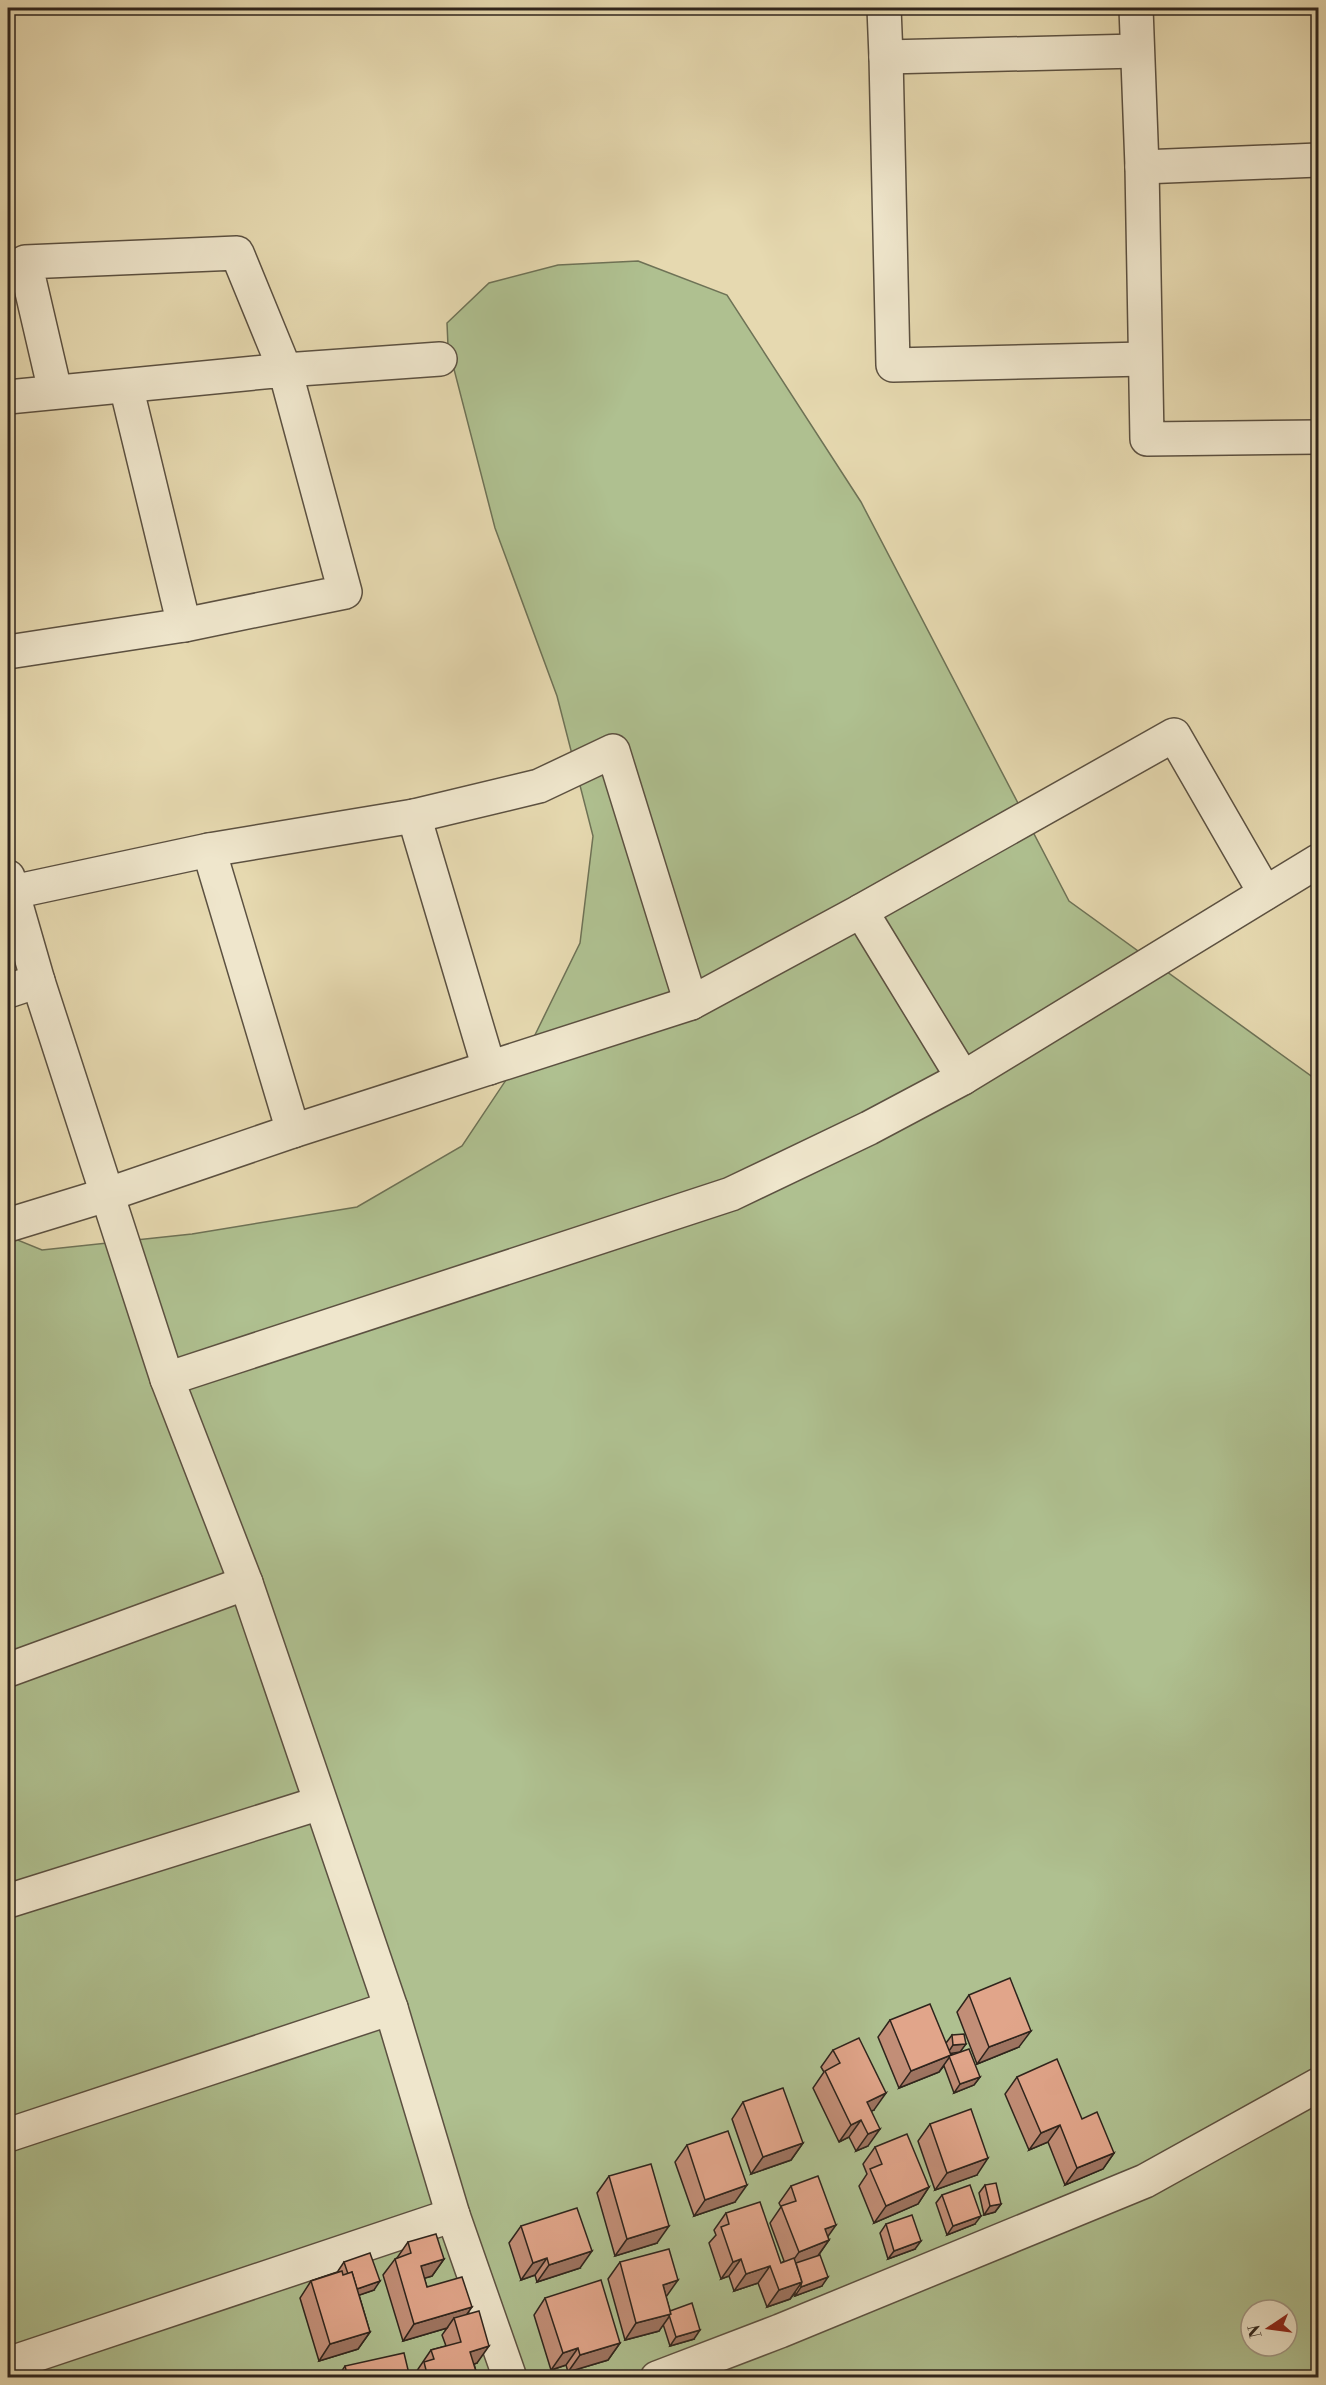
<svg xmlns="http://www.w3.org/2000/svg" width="1326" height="2385" font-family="'Libre Bodoni',serif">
  <rect width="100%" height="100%" fill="#e6d9b0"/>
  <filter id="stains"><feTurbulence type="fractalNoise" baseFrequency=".00333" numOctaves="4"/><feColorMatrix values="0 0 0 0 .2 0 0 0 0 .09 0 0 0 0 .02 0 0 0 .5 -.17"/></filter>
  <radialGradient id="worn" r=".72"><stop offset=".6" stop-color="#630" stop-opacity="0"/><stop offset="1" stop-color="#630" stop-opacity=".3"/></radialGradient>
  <path fill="#afc090" stroke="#6e7256" stroke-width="1.5" fill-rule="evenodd" d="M638 261 727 295 861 502 1069 901 1318 1081V2377H8V1236L42 1250 192 1234 357 1207 462 1146 532 1041 580 943 593 836 557 696 495 528 448 346 447 323 489 283 558 265ZM1251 2310H1287V2346H1251Z"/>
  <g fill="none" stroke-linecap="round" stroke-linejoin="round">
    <defs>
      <g id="minor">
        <polyline points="884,8 886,57 1137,51"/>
        <polyline points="1136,8 1142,167 1147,439 1318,437"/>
        <polyline points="886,57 893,365 1144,359"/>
        <polyline points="1142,167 1318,160"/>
        <polyline points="126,386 184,625"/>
        <polyline points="55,391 25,262 237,253 285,370 440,359"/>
        <polyline points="8,397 285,370 345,592 184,625 8,652"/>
        <polyline points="414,816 539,786 613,751 691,1003"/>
        <polyline points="209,850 293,1131"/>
        <polyline points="8,877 38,981 167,1379 246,1583 391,2008 453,2215 510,2378"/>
        <polyline points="13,892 209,850 414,816 489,1068"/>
        <polyline points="861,911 1174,735 1265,893"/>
        <polyline points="8,991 38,981"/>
        <polyline points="8,1225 106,1195 293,1131 691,1003 861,911 963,1078"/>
        <polyline points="167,1379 731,1194 869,1128 963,1078 1318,861"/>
        <polyline points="8,1670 246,1583"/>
        <polyline points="8,1901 320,1803"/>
        <polyline points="8,2135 391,2008"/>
        <polyline points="8,2364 453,2215"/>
        <polyline points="657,2378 780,2331 1145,2181 1318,2085"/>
      </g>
    </defs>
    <use href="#minor" stroke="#5c5141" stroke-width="36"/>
    <use href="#minor" stroke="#efe6cc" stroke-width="33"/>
  </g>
  <g fill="#c28e77" stroke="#2e241c" stroke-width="1.5">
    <polygon points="969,1995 1019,2047 977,2064 957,2012"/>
    <polygon points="890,2020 946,2043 952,2035 960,2052 980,2077 974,2085 954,2093 944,2066 939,2072 899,2088 878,2037"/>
    <polygon points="833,2050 874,2110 871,2111 868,2146 856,2151 849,2137 839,2142 813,2088 824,2072 821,2067"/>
    <polygon points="1017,2077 1082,2119 1114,2153 1103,2169 1065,2185 1048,2142 1029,2150 1005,2094"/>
    <polygon points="743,2102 803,2143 791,2160 751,2174 732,2119"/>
    <polygon points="930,2124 977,2175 935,2190 918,2141"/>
    <polygon points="687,2145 735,2202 694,2216 675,2162"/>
    <polygon points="875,2147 929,2187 918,2204 874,2223 859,2186 867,2174 863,2164"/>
    <polygon points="609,2176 657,2243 615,2256 597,2193"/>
    <polygon points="985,2185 1001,2204 995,2212 984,2215 979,2193"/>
    <polygon points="791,2186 828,2237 829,2240 818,2256 822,2286 795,2296 795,2293 790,2299 767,2307 758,2283 734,2291 729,2276 721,2279 709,2243 716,2235 714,2230 726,2213 781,2263 784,2261 770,2223 781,2207 779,2203"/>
    <polygon points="942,2195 975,2224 947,2235 936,2203"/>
    <polygon points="886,2224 915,2249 888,2259 880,2233"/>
    <polygon points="521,2226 580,2268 537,2282 535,2275 521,2280 509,2243"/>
    <polygon points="408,2242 444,2259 432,2276 424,2278 427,2287 467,2314 477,2363 474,2364 478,2378 412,2378 431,2350 446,2346 442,2335 447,2328 403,2341 383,2275 395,2259 397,2258"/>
    <polygon points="344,2262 374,2290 359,2295 370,2332 358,2349 319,2361 300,2298 311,2281 338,2272 338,2271"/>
    <polygon points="620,2262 666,2297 670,2311 694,2339 670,2346 663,2324 659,2331 625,2340 608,2279"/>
    <polygon points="545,2298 620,2343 608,2360 568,2372 566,2365 551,2370 534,2315"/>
    <polygon points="345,2366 410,2378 337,2378"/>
  </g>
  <g fill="#9e7461" stroke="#2e241c" stroke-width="1.5">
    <polygon points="1031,2031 1019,2047 977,2064 989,2047"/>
    <polygon points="966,2044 960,2052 947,2054 953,2045"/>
    <polygon points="951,2055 939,2072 899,2088 911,2071"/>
    <polygon points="980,2077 974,2085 954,2093 960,2084"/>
    <polygon points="886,2093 874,2110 855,2119 867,2102"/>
    <polygon points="861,2120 849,2137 839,2142 851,2125"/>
    <polygon points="1060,2125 1048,2142 1029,2150 1041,2133"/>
    <polygon points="880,2129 868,2146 856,2151 868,2134"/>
    <polygon points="803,2143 791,2160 751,2174 763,2157"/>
    <polygon points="1114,2153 1103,2169 1065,2185 1077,2168"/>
    <polygon points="988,2158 977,2175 935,2190 947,2173"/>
    <polygon points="747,2185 735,2202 694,2216 705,2200"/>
    <polygon points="929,2187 918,2204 874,2223 886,2206"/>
    <polygon points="1001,2204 995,2212 984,2215 990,2206"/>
    <polygon points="981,2216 975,2224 947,2235 953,2226"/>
    <polygon points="836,2225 824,2242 825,2229"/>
    <polygon points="669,2226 657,2243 615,2256 627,2239"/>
    <polygon points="829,2240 817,2257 787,2269 799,2252"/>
    <polygon points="921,2241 915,2249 888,2259 894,2251"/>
    <polygon points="592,2251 580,2268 537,2282 549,2265"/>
    <polygon points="547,2258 535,2275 521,2280 533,2263"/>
    <polygon points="444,2259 432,2276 409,2283 421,2266"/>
    <polygon points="741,2259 729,2276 721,2279 733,2262"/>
    <polygon points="770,2266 758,2283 734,2291 746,2274"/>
    <polygon points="828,2277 822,2286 795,2296 801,2287"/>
    <polygon points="678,2280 666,2297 663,2285"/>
    <polygon points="380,2281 374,2290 348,2299 354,2290"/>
    <polygon points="802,2282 790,2299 767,2307 779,2290"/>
    <polygon points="472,2307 460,2324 454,2318 447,2328 403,2341 414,2324"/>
    <polygon points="671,2314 659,2331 625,2340 636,2323"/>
    <polygon points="700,2330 694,2339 670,2346 676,2337"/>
    <polygon points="370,2332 358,2349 319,2361 330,2344"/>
    <polygon points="620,2343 608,2360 568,2372 580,2355"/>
    <polygon points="489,2346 477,2363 459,2369 470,2352"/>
    <polygon points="578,2348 566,2365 551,2370 563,2353"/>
  </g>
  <g fill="#e1a58a" stroke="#2e241c" stroke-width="1.5">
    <polygon points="1010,1978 1031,2031 989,2047 969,1995"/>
    <polygon points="930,2004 951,2055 911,2071 890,2020"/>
    <polygon points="964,2034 966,2044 953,2045 952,2035"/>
    <polygon points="859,2038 886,2093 867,2102 880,2129 868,2134 861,2120 851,2125 825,2071 840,2063 833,2050"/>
    <polygon points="969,2049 980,2077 960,2084 949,2056"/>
    <polygon points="1057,2059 1082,2119 1097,2112 1114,2153 1077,2168 1060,2125 1041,2133 1017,2077"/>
    <polygon points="783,2088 803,2143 763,2157 743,2102"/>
    <polygon points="971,2109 988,2158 947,2173 930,2124"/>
    <polygon points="728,2131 747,2185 705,2200 687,2145"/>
    <polygon points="907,2134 929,2187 886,2206 870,2169 882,2164 875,2147"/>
    <polygon points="651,2164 669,2226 627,2239 609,2176"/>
    <polygon points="818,2176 836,2225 825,2229 829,2240 799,2252 781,2206 796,2201 791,2186"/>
    <polygon points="996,2183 1001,2204 990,2206 985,2185"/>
    <polygon points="970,2185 981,2216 953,2226 942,2195"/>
    <polygon points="760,2202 781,2263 794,2258 802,2282 779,2290 770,2266 746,2274 741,2259 733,2262 721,2227 729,2224 726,2213"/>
    <polygon points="577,2208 592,2251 549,2265 547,2258 533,2263 521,2226"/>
    <polygon points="912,2215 921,2241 894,2251 886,2224"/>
    <polygon points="436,2234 444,2259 421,2266 427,2287 462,2277 472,2307 414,2324 395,2259 411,2253 408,2242"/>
    <polygon points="669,2249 678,2280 663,2285 671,2314 636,2323 620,2262"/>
    <polygon points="370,2253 380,2281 357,2289 352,2272 348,2274 344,2262"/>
    <polygon points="820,2255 828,2277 801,2287 801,2285 802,2282 796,2263"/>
    <polygon points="342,2271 343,2275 352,2272 370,2332 330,2344 311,2281"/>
    <polygon points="601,2280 620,2343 580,2355 578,2348 563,2353 545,2298"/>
    <polygon points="692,2303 700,2330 676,2337 669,2315 671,2314 670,2311"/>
    <polygon points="479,2311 489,2346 470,2352 478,2378 428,2378 424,2362 434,2359 431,2350 461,2342 454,2318"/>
    <polygon points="404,2353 410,2378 348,2378 345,2366"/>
    <polygon points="301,2373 303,2378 287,2378"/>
  </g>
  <rect width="1326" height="2385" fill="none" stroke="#e6d9b0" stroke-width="30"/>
  <rect x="9" y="9" width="1308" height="2367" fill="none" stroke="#2e241c" stroke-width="3"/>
  <rect x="15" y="15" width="1296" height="2355" fill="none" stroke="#2e241c" stroke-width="1.5"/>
  <g transform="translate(1269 2328) rotate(257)"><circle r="28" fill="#efe6cc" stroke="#a29886" stroke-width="1.5"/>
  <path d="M0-4.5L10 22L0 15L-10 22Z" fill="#8f2418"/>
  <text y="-9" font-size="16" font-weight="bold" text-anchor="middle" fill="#2e241c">N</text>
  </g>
  <rect width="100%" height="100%" filter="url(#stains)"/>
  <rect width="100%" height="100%" fill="url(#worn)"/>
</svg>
